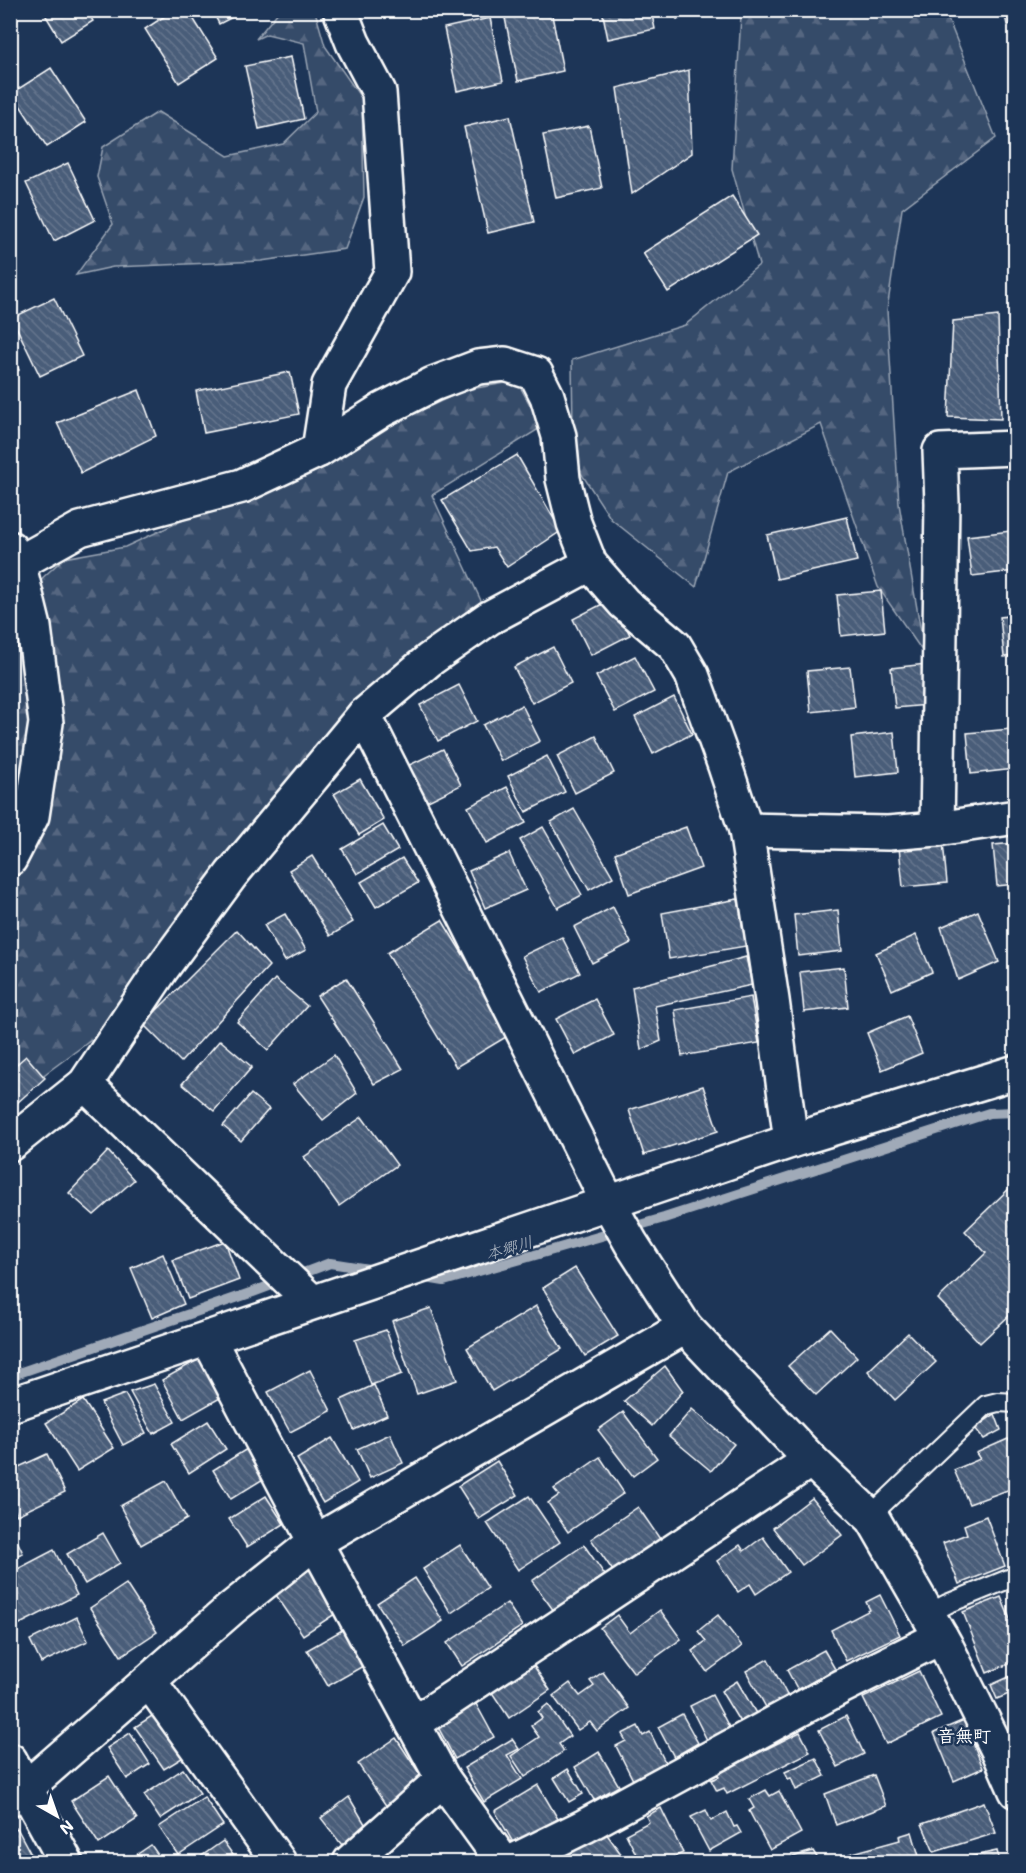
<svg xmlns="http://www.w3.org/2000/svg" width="1026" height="1873" font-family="Mali,'Klee One',sans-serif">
  <defs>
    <pattern id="forest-firs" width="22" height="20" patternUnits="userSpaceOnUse" patternTransform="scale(1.5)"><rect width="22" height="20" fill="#364b69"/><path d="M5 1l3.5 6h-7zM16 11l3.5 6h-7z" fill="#546680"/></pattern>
    <pattern id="building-back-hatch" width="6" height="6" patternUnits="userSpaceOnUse" patternTransform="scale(1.5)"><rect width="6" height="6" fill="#4a5d79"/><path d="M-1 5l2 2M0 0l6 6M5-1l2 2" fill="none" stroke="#65758d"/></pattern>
  </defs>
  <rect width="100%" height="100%" fill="#1d3557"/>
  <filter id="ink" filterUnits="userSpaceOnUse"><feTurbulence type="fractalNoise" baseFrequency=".0167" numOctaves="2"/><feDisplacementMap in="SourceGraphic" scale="12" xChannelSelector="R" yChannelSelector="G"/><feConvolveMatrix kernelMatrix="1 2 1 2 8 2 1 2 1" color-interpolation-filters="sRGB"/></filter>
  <g filter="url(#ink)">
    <g fill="url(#forest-firs)" stroke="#9aa5b4" stroke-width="1.5">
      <polygon points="279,11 315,11 325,46 362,99 364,197 345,249 261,261 113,267 76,275 113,224 97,177 103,147 158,112 228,156 283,144 316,112 304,43 267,34 256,39"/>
      <polygon points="739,11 945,11 996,138 902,209 887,310 899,504 925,655 878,587 821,424 728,472 696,587 611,519 581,473 573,433 572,360 685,325 759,265 732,169 741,15"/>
      <polygon points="517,381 542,427 432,495 489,618 438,655 102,1032 11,1099 11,607 64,558 125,547 465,390"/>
    </g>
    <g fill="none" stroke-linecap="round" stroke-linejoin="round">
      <g stroke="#a0aab8" stroke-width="10">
        <polyline points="420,1277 444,1281 664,1218 989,1113 1016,1112"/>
        <polyline points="10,1376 253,1292 330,1263 375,1270"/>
      </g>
    </g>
    <g fill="url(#building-back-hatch)" stroke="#fff" stroke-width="1.5">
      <polygon points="87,10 93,21 61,41 43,11"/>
      <polygon points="174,10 188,10 218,58 179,83 145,29"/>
      <polygon points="212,10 246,10 219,24"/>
      <polygon points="540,10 551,10 563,71 518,81 505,18"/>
      <polygon points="602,10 651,10 655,29 608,39"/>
      <polygon points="676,10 721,10 677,19"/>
      <polygon points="1004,10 1016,10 1016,23 1007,25"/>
      <polygon points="490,18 503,81 457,91 444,28"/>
      <polygon points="1010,55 1016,55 1016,113 1013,113"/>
      <polygon points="291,57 304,119 259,129 245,66"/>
      <polygon points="51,68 86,122 47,147 12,93"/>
      <polygon points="689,70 692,153 632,194 617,88"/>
      <polygon points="510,116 534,222 488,233 464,127"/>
      <polygon points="589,126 602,188 556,198 543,135"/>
      <polygon points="68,163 95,220 54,241 26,183"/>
      <polygon points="732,196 757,235 668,292 643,253"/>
      <polygon points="54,298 82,356 40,376 12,318"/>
      <polygon points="998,316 1001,419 948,417 953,321"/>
      <polygon points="10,350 19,370 10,374"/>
      <polygon points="290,372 299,414 204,433 196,391"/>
      <polygon points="139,390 156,436 81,473 57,423"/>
      <polygon points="517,455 561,531 507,567 494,547 472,551 442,500"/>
      <polygon points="847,517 857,561 777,579 767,535"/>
      <polygon points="1011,531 1015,571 972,576 967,536"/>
      <polygon points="881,591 885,631 841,636 837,595"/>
      <polygon points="612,599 630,635 591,655 573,619"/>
      <polygon points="1016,615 1016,656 1004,657 1000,617"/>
      <polygon points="10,623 21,627 10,652"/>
      <polygon points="553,647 571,683 532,703 514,667"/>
      <polygon points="635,656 654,692 615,712 596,676"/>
      <polygon points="935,663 939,704 895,708 891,668"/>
      <polygon points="850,667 855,707 811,712 807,671"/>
      <polygon points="459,685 477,721 438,741 420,705"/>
      <polygon points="674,697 692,734 653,754 635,717"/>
      <polygon points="522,705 540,741 501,761 483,725"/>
      <polygon points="1011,729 1014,769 971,774 967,733"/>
      <polygon points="894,732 898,772 855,777 851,737"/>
      <polygon points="596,736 614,773 575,793 557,756"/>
      <polygon points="443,749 461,785 422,804 403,768"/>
      <polygon points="547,756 565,792 526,812 508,776"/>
      <polygon points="360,779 384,820 359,835 334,794"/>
      <polygon points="507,787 526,823 487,843 468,807"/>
      <polygon points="574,809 613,877 589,890 551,822"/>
      <polygon points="383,825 398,850 357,874 342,849"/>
      <polygon points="543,827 582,895 558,908 520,840"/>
      <polygon points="686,827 701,868 629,894 615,853"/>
      <polygon points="943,842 947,883 903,887 899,847"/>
      <polygon points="1016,843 1016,884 997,886 993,845"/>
      <polygon points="509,853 526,890 485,908 469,871"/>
      <polygon points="312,856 353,922 330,936 289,870"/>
      <polygon points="402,858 418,883 376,907 361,882"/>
      <polygon points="738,899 746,946 669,959 662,913"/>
      <polygon points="613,907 631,943 592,963 574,927"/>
      <polygon points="838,910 842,951 798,956 794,915"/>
      <polygon points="978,911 999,962 958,980 941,927"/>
      <polygon points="285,914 306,950 285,961 264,925"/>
      <polygon points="442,920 511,1034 456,1067 387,953"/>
      <polygon points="237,930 269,966 181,1062 143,1024"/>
      <polygon points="916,935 932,972 892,990 876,953"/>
      <polygon points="562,937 580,973 541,992 522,956"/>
      <polygon points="746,957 752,985 655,1006 661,1041 641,1050 632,987"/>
      <polygon points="844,967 848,1007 804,1012 800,972"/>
      <polygon points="346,978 403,1069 374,1084 317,996"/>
      <polygon points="275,979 307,1006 268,1050 237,1022"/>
      <polygon points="751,997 759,1043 682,1056 675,1010"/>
      <polygon points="595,999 614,1035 575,1055 556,1019"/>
      <polygon points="907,1016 922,1053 882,1070 867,1033"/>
      <polygon points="220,1040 252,1067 214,1111 182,1084"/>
      <polygon points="334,1055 357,1093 323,1120 293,1084"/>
      <polygon points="26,1056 45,1078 17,1103 10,1095 10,1070"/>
      <polygon points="703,1086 718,1131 644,1155 629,1110"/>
      <polygon points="251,1094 269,1109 241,1141 223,1126"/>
      <polygon points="362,1117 397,1165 339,1206 304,1157"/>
      <polygon points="108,1151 134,1180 94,1215 69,1193"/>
      <polygon points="1016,1182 1016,1316 1012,1313 980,1343 938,1299 986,1253 965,1231"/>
      <polygon points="225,1241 239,1280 188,1299 173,1260"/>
      <polygon points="163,1254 184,1304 152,1318 131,1268"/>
      <polygon points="575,1268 618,1336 585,1356 543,1288"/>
      <polygon points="536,1306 562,1349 492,1391 467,1348"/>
      <polygon points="431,1308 457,1380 417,1394 392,1321"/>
      <polygon points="830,1328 857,1357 816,1395 788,1366"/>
      <polygon points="386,1330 402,1374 371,1385 355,1340"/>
      <polygon points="908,1333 936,1362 895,1400 868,1371"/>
      <polygon points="208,1354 229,1393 183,1419 162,1380"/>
      <polygon points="665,1366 683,1391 652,1426 624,1401"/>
      <polygon points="310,1370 331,1411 290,1432 268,1392"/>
      <polygon points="154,1384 175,1422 153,1434 130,1392"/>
      <polygon points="374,1385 387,1415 354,1430 341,1400"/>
      <polygon points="125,1394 146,1433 123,1445 101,1403"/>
      <polygon points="83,1400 114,1448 77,1471 46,1423"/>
      <polygon points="692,1409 734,1444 711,1471 669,1436"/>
      <polygon points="623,1412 657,1458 633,1476 598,1430"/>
      <polygon points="995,1414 1001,1430 984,1439 975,1428"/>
      <polygon points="208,1421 226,1449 189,1473 171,1444"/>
      <polygon points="390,1434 403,1463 370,1478 357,1449"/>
      <polygon points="332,1438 358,1482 323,1503 297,1459"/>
      <polygon points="1008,1439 1016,1447 1016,1487 969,1504 954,1470 980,1459 976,1453"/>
      <polygon points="250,1447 268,1476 231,1499 213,1470"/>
      <polygon points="47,1454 65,1492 17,1515 10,1501 10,1471"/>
      <polygon points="600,1457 624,1493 568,1532 548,1503 559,1495 554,1489"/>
      <polygon points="497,1461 518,1495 479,1519 458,1486"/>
      <polygon points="166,1481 187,1519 141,1545 120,1506"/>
      <polygon points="266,1496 284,1524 247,1547 229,1519"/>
      <polygon points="529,1496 560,1542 518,1570 487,1523"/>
      <polygon points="812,1498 842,1535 802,1565 773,1528"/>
      <polygon points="638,1507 660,1539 613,1571 591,1539"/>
      <polygon points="986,1516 1005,1566 959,1584 943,1543 967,1534 964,1525"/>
      <polygon points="10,1526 23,1553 10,1558"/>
      <polygon points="103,1533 120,1563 85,1584 67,1554"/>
      <polygon points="763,1537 788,1572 756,1594 750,1584 738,1592 717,1561 740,1545 744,1551"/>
      <polygon points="460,1545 488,1588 451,1613 423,1569"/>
      <polygon points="584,1545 605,1575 554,1611 532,1581"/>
      <polygon points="54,1550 77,1595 10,1629 10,1573"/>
      <polygon points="312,1567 341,1610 303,1635 274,1592"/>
      <polygon points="415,1578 443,1621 405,1646 377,1603"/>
      <polygon points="126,1584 157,1632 121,1656 90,1608"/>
      <polygon points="880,1595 900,1635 846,1661 831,1630 870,1610 866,1602"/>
      <polygon points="1001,1597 1016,1634 1016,1661 987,1673 963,1612"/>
      <polygon points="507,1603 522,1626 462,1666 447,1643"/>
      <polygon points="660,1610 681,1639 634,1673 600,1628 617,1615 630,1633"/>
      <polygon points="718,1615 742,1646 707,1672 692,1651 706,1641 698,1631"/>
      <polygon points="77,1617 88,1641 41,1663 30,1640"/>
      <polygon points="351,1625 372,1661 328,1686 307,1650"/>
      <polygon points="824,1650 835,1669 798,1690 787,1670"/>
      <polygon points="768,1659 788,1697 767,1709 746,1671"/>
      <polygon points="532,1663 550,1690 509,1718 491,1691"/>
      <polygon points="919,1671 941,1717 886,1744 863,1698"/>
      <polygon points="603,1672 629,1708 597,1731 590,1722 578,1730 553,1696 570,1683 580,1696 594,1686 590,1681"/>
      <polygon points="1016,1674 1016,1691 997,1699 991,1685"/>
      <polygon points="737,1681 757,1715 741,1724 721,1691"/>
      <polygon points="712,1695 730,1729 707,1740 690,1706"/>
      <polygon points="475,1702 494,1737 455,1759 437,1725"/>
      <polygon points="548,1704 570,1736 559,1744 564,1751 525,1777 511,1756 539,1737 531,1726 542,1718 538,1712"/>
      <polygon points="158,1712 187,1755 164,1769 135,1727"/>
      <polygon points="682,1714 698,1743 674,1757 658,1727"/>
      <polygon points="846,1716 864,1754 838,1767 819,1730"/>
      <polygon points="964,1720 983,1768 954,1781 934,1733"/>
      <polygon points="638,1726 643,1736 650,1732 666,1764 633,1780 616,1746 626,1741 622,1734"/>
      <polygon points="800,1732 810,1752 727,1794 724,1788 717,1791 711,1780 719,1777 717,1774"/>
      <polygon points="130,1733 150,1764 127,1779 107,1748"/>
      <polygon points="396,1738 425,1782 387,1807 358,1764"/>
      <polygon points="512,1739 519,1749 507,1755 522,1779 484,1802 464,1768"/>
      <polygon points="599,1752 619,1786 594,1800 575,1767"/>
      <polygon points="816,1758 825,1776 796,1790 791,1778 788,1779 785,1772"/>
      <polygon points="183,1769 200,1793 160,1819 144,1795"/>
      <polygon points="568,1769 583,1794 569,1802 554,1778"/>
      <polygon points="874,1775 886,1806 836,1825 825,1794"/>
      <polygon points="109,1776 137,1819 99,1844 71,1801"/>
      <polygon points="538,1785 558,1819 514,1844 495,1811"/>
      <polygon points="766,1790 770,1796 779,1791 801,1833 770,1850 749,1811 754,1808 749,1799"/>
      <polygon points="204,1797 223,1825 178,1855 159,1827"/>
      <polygon points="349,1797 368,1829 345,1849 321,1818"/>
      <polygon points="984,1802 996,1833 934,1852 922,1824"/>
      <polygon points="661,1808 683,1853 663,1862 640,1862 626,1834 649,1822 646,1816"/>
      <polygon points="706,1810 711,1821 727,1812 734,1827 737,1826 741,1833 709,1851 691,1817"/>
      <polygon points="17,1828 35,1862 10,1862 10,1832"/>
      <polygon points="912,1832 919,1856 896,1862 851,1862 849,1854 900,1840 899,1836"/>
      <polygon points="606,1833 624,1858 615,1862 549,1862"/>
      <polygon points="223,1841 238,1862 193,1862"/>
      <polygon points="151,1845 163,1862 126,1862"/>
      <polygon points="813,1851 820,1862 782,1862 789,1858"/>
      <polygon points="997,1851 1000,1862 946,1862"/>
    </g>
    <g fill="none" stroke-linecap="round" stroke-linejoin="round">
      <defs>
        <g id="service">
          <polyline points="870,1516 986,1405 998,1402 1016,1403"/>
          <polyline points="928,1614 947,1604 1016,1576"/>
        </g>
        <g id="minor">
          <polyline points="319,450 329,385 392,272 379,92 353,43 340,10"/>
          <polyline points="10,548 18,562 34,627 46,723 32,816 10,859"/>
          <polyline points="590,564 489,618 429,660 364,715 608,1202 631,1243 685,1327 811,1460 873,1519 945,1644 999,1752 1016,1791"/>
          <polyline points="10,568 80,529 242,486 319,450 382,410 433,384 478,367 505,364 536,374 547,396 559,436 563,479 574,523 590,564 624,603 675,646 692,675 725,766 746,830 772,1000 791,1141"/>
          <polyline points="937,829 942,503 940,451 1016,448"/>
          <polyline points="85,1084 312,1302"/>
          <polyline points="149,1681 279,1862"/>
          <polyline points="413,1724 811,1460"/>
          <polyline points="10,1760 66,1862"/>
          <polyline points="10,1799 25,1789 232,1608 315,1542 208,1338"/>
          <polyline points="350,1862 443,1779"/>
          <polyline points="503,1862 443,1779 315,1542 685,1327"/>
          <polyline points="512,1862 585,1826 841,1687 941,1637"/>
        </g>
        <g id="tertiary">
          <polyline points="746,830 888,833 937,829 1016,817"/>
          <polyline points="10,1144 85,1084 161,970 231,875 364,715"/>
          <polyline points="10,1405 791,1141 1016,1072"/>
        </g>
      </defs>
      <use href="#service" stroke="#fff" stroke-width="22"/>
      <use href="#minor" stroke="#fff" stroke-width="38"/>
      <use href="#tertiary" stroke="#fff" stroke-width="38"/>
      <use href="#service" stroke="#1d3557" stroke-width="18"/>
      <use href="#minor" stroke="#1d3557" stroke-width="33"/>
      <use href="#tertiary" stroke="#1d3557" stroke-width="33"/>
    </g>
  </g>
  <g text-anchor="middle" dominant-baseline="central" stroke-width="5" stroke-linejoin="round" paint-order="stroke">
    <g font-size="16" font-style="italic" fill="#b8c0ca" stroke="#1d3557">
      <text transform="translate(509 1247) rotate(-16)">本郷川</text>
    </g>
    <g font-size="18" font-weight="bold" fill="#fff" stroke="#1d3557">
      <text x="964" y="1735">音無町</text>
    </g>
  </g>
  <rect width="1026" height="1873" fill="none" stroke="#1d3557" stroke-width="36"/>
  <rect x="18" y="18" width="990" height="1837" fill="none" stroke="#fff" stroke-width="2" filter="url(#ink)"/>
  <g transform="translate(57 1816) rotate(140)" stroke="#1d3557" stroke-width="4.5" paint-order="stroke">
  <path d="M0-4.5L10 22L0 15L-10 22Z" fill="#ffffff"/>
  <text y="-9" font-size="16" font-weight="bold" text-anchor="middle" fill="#ffffff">N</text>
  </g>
</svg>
